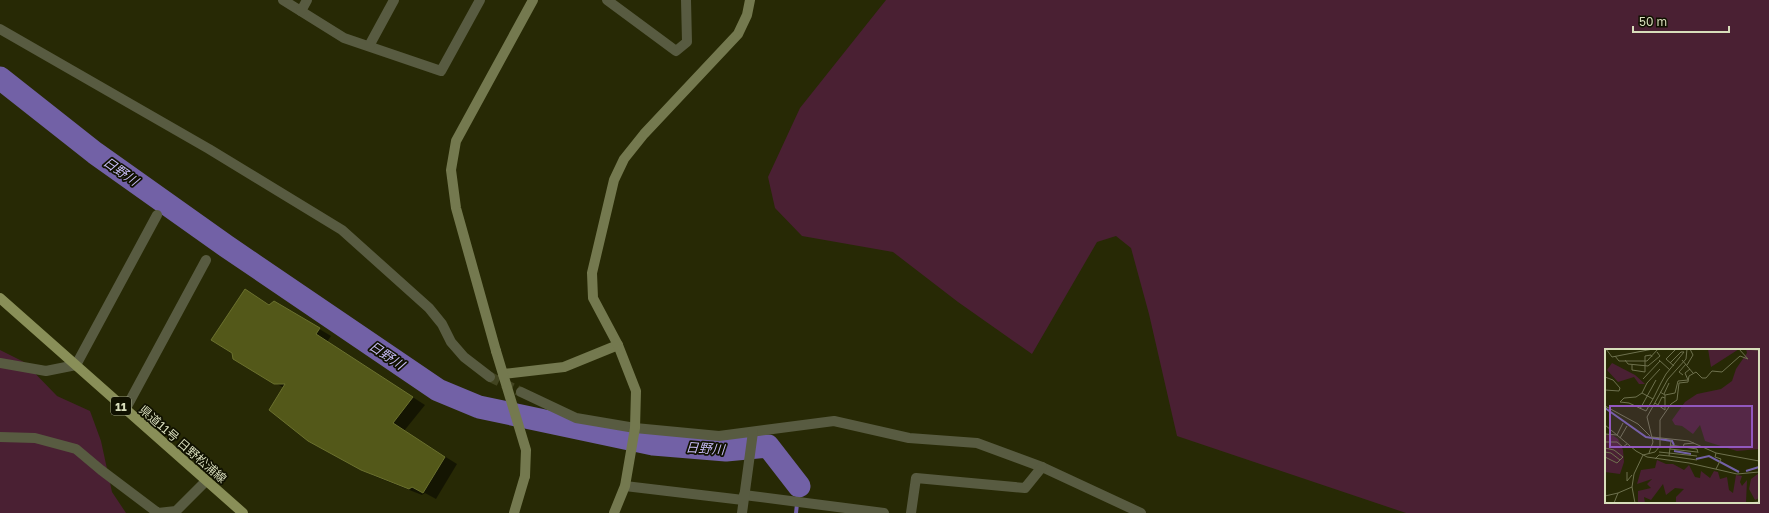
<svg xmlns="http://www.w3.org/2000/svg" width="1769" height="513" font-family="'Golos Text','Noto Sans JP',sans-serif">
  <rect width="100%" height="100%" fill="#272905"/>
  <g fill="#4a2033" fill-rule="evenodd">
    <path d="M886 0H1769V513H1406L1177 436 1149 314 1131 248 1116 236 1097 242 1032 354 958 302 893 252 802 236 775 208 768 177 800 108ZM1606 350H1758V502H1606Z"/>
    <polygon points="0,350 24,362 57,396 90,411 101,441 112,492 126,513 0,513"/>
  </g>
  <polygon fill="#0007" points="257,297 270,305 286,309 331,336 327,342 425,405 404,431 457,464 436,499 425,493 422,495 374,476 321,448 309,440 270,410 284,388 234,358"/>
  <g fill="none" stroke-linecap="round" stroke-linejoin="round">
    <polyline stroke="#7261a6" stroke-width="4" points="796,513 799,486"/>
    <polyline stroke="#7261a6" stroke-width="23" points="0,78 95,153 226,246 438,390 479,407 653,444 726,450 768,446 799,486"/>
  </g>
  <polygon fill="#535819" stroke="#6b712e" points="245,289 269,305 274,301 320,328 316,334 413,397 393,423 445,457 423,493 412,487 409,489 361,470 308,441 269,410 285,384 274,384 233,359 232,353 211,340"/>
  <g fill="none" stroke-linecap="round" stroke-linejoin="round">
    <polyline stroke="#424420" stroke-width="10" stroke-dasharray="10 5" stroke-linecap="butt" points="490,377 521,392"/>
    <g stroke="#585b41" stroke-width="10">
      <polyline points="283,0 344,38 441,71 480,0"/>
      <polyline points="607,0 676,51 687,42 686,0"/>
      <polyline points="301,11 307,0"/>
      <polyline points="0,29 209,149 342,230 429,308 442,324 451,342 464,357 490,377"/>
      <polyline points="369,46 394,0"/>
      <polyline points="0,363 46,371 76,365 157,215"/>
      <polyline points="521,392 576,418 635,428 719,436 834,421 909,438 977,443 1042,467 1141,513"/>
      <polyline points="125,410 206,260"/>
      <polyline points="0,437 35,438 76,449 101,470 158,513 176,511 206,481"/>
      <polyline points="625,486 743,500"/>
      <polyline points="744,495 884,513"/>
      <polyline points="742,513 753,432"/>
      <polyline points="911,513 916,478 1025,488 1042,467"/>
    </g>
    <g stroke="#74794f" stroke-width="10">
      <polyline points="496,351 456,208 451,170 456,141 533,0"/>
      <polyline points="503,374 564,367 618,345"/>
      <polyline points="514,513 525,476"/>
      <polyline points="614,513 625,486 635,428 636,391 618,345 593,298 592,273 614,180 624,159 644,134 738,34 747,15 750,0"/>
    </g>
    <polyline stroke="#898f58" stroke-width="10" points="0,298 243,513"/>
    <polyline stroke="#74794f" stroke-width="10" points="496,351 526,450 525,476"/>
  </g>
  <g text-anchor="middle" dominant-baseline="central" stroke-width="3.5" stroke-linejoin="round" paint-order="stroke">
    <rect fill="#101100" stroke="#9ca083" stroke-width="1" x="111" y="397" width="20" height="18" rx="3"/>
    <g font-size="11" font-weight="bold" fill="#d8ddbb">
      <text x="121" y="406">11</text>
    </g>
    <g font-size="12" fill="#d8ddbb" stroke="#101100">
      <text transform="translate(183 444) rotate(41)">県道11号 日野松浦線</text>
    </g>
    <g font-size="13" font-style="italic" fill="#c6bbf5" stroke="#101100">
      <text transform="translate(121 171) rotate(35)">日野川</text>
      <text transform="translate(387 355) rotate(34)">日野川</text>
      <text transform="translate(705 448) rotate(4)">日野川</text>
    </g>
  </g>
  <g transform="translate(1605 349)">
    <rect width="154" height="154" fill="#272905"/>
    <path d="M103 0H134L106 18ZM141 0H154V100L132 102 122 99 100 92 95 76 88 85 77 77 70 76 67 71 80 53 92 45 116 40 127 32 131 20 142 4ZM7 14 30 26 40 35H34L29 28 13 33 2 21ZM0 86H7L13 90 18 101 19 113 15 125 0 123ZM52 111 61 115H68L79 121 84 116 90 128 95 129 96 122 105 129 109 122 113 123 115 130 122 128 124 141 128 144 131 126 137 127 135 133 137 137 142 131 141 154H63L71 153V148L79 140 70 139 61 146 58 135 46 151 39 148 40 154H33V142L46 139 42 135 47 130 32 135 36 121 50 119ZM154 124V149L150 151 144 140 146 130Z" fill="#4a2033"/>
    <path fill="none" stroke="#7261a6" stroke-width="2" d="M0 59 41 88 67 92 69 96M69 102 86 105M91 110 104 107 134 123M141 122 154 118"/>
    <path fill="none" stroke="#6e714e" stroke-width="1" d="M1 0 7 8 48 0M137 0 154 1M10 7 14 12H42L53 0M20 11 23 15 43 17 55 7 52 3M54 11 65 21M77 11 88 24M27 16V21L40 23V7L46 6 47 8M82 16 88 6 85 0M69 17 61 10 71 0M78 26 74 23 81 15M0 28 8 31 15 39 14 42 0 41M38 30 55 12M55 43 60 46 70 44 73 32 83 31 80 24 85 20M37 44 42 34 55 20M59 45 64 34M48 50 37 44 31 48 19 49 15 53 24 54 41 62 48 50 56 34 61 25 79 3H76L65 14M50 54 60 61V46M53 56 57 48 60 49M0 57 33 75 45 87M35 60 51 31M0 76 31 102 42 108 84 114 132 125 154 123M0 85 12 86 18 74M47 88 84 92 111 104 154 112M15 89 22 77M66 91 64 107 92 111M0 93H12L18 98 22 95M65 96 92 100 93 104M0 99 9 101 18 108 12 114 0 108M78 99 79 95 89 94M65 100 92 103M0 103 6 104 15 111M54 103 92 107M44 104 48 93 42 68 63 30 81 10 82 0M50 110 54 106 64 107M111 120 116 110 110 108 111 104M22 123V132L27 126M0 147 13 144M9 154 13 144 27 138M30 154 27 138 29 125 38 106 50 103 55 97V71L66 55 72 51 74 34 83 33 84 27 91 23 97 29H101L107 22 117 23 135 7 143 10 134 0M142 154 154 153"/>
    <path fill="#9258be" fill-opacity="0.15" stroke="#9258be" stroke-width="2" d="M5 57H147V98H5Z"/>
    <rect width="154" height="154" fill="none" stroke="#d8ddbb" stroke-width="2"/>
  </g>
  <path d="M1633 26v6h96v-6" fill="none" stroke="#d8ddbb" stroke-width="2"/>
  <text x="1639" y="26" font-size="12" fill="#d8ddbb" stroke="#101100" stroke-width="3" paint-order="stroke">50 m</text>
</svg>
